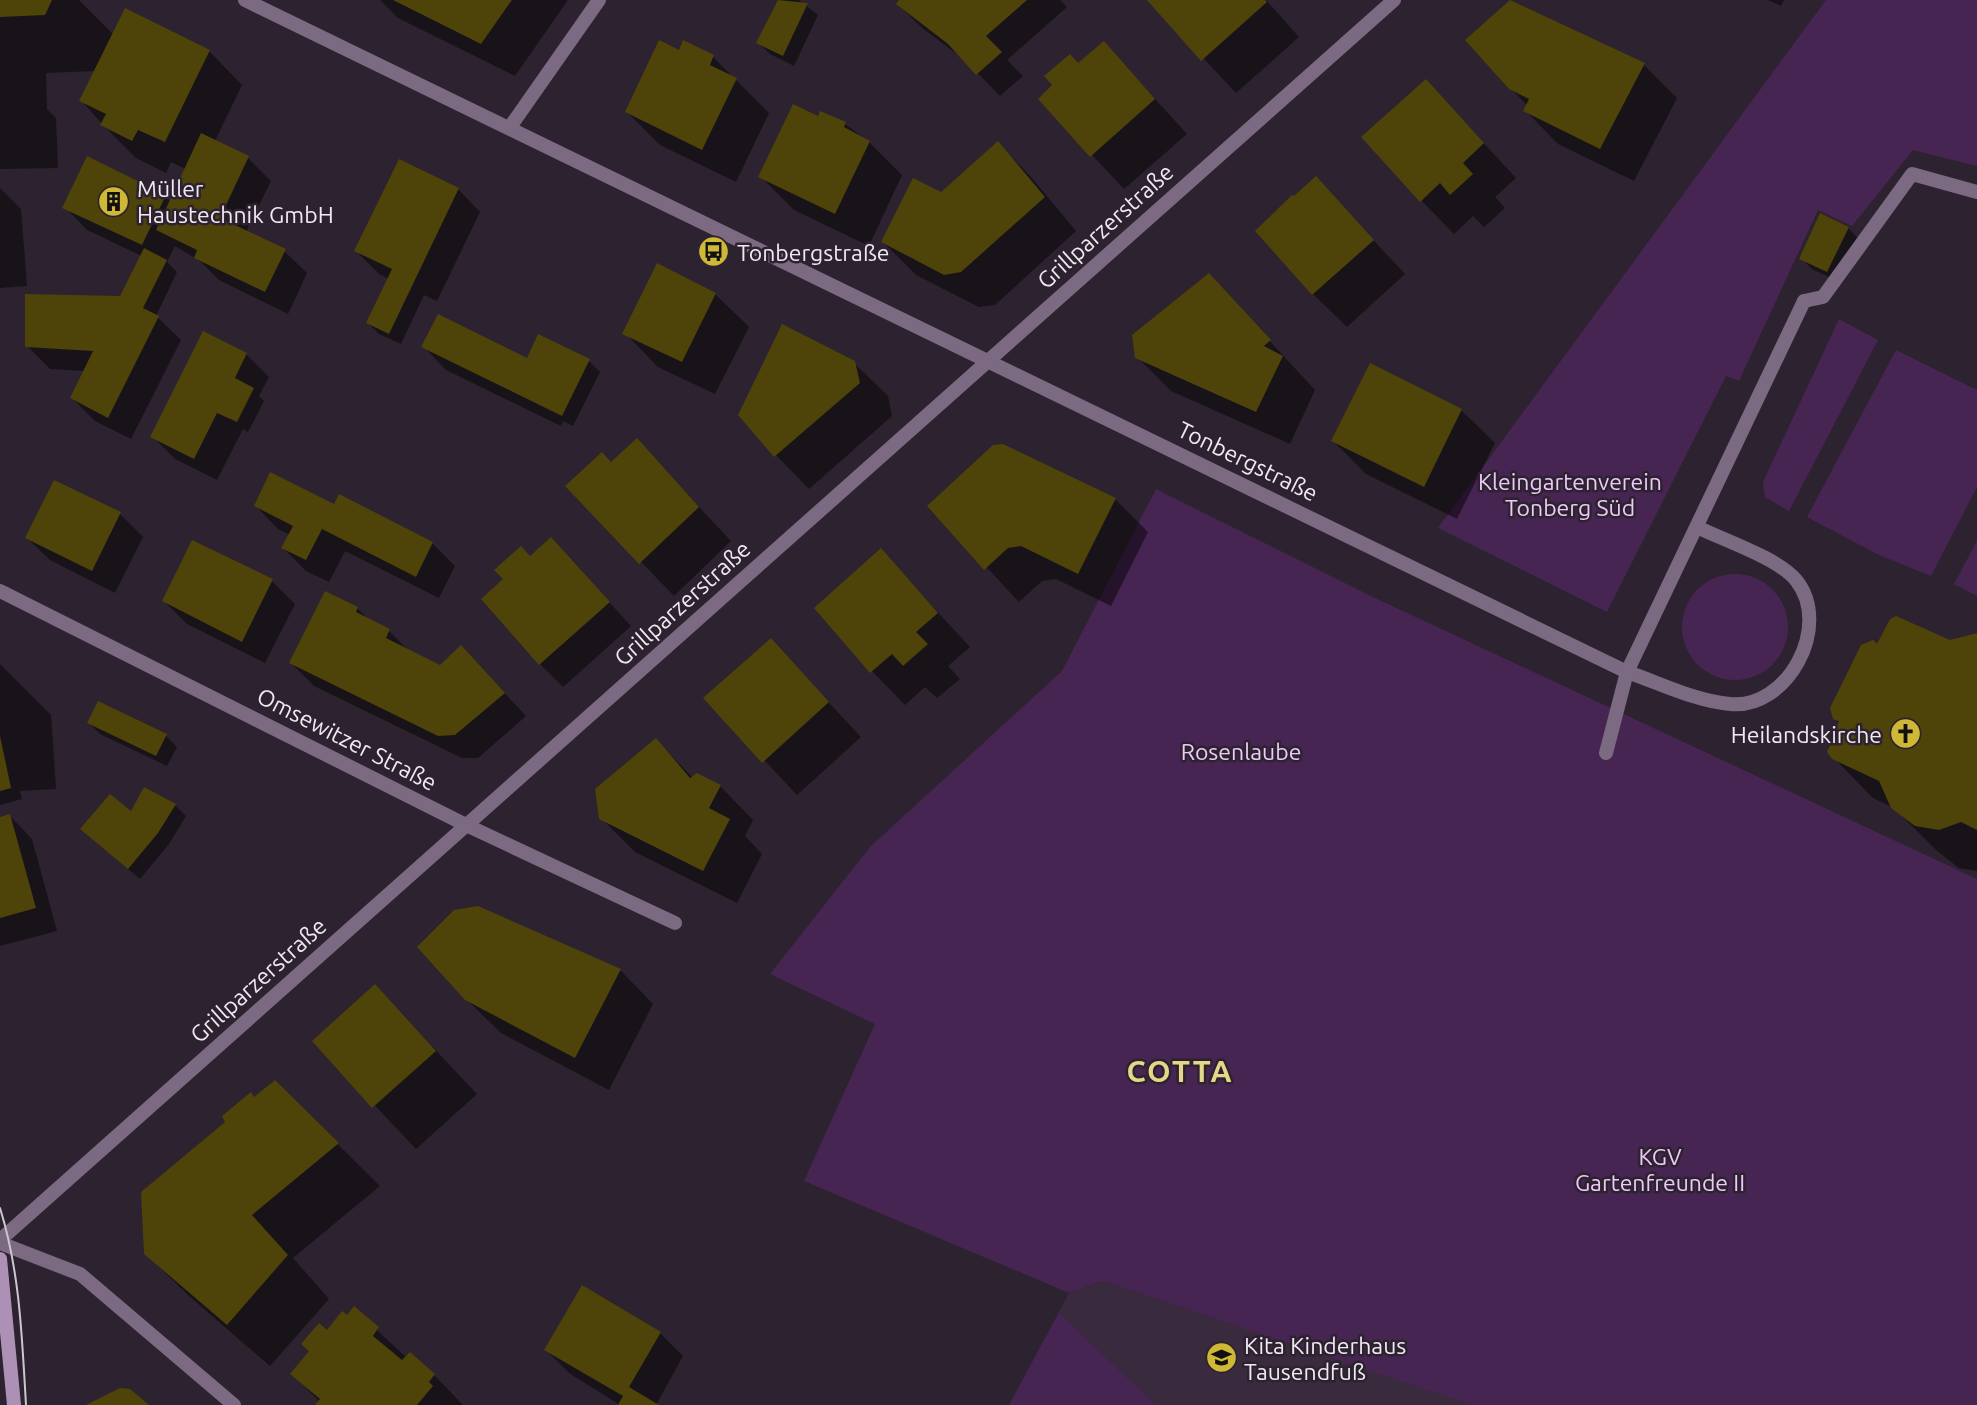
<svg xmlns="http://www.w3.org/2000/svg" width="1977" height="1405" font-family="Ubuntu,sans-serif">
  <rect width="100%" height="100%" fill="#2d2230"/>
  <polygon fill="#392a3e" points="1103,1281 1474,1405 1156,1405 1059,1312 1069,1293"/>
  <g fill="#472552">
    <polygon points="1826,0 1977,0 1977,166 1913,150 1852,226 1818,210 1739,381 1726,376 1607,612 1438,528"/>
    <polygon points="1839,319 1878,340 1789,511 1765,497 1763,482"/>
    <polygon points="1896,350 1977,390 1977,487 1931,576 1879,555 1807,517"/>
    <polygon points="1156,489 1373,597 1977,879 1977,1405 1472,1405 1103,1281 1069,1293 804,1181 875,1024 770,974 870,847 1062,671"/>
    <polygon points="1977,541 1977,596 1954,584"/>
    <circle cx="1735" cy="627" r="53"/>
    <polygon points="1059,1312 1156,1405 1009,1405"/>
  </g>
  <g fill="#0007">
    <polygon points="0,0 79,0 114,35 209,51 242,85 215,141 248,158 271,181 246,232 284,251 307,273 288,314 219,280 200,261 175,246 167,262 177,272 156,316 181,340 131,439 95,421 72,398 85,371 50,369 27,346 119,298 142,256 87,230 65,207 165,196 171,202 186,169 171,162 166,173 136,158 103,125 81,100 96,71 46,73 47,109 56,118 58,168 0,169"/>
    <polygon points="380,0 568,0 515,76 398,18"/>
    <polygon points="779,0 799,0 818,15 794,66 770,54 759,43"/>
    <polygon points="901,0 1060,0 1067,7 1007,60 1023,76 1000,96 966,61 921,27 898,4"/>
    <polygon points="1149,0 1266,0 1299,37 1236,93"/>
    <polygon points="1768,0 1784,0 1781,6"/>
    <polygon points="1104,43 1187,134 1124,189 1040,99"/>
    <polygon points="679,52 713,57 769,113 736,182 660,145 627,112"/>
    <polygon points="1644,65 1677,98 1634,181 1558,144 1525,110 1527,105 1510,88"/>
    <polygon points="1426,81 1516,178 1495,197 1505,208 1484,227 1473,216 1454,234 1421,200"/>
    <polygon points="819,118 845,124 869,142 902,175 869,246 794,210 761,177"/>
    <polygon points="998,143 1031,177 1076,231 995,305 979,307 916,275 883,242"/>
    <polygon points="1316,179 1405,274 1347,327 1313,294"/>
    <polygon points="0,188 21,209 27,286 0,288"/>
    <polygon points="458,189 480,212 437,301 424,295 401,344 379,334 368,323 389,279 379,274 356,251"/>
    <polygon points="1848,228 1859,240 1839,282 1812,269 1801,258"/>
    <polygon points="1209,276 1315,390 1290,444 1171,391 1137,357"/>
    <polygon points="715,294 749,327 715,394 658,367 625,333"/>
    <polygon points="424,347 528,360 589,361 600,372 573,426 563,421 561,426 446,370"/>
    <polygon points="246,354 269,377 259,396 264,401 248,432 243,429 217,480 175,459 152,436"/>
    <polygon points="854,363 888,396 892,416 809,489 776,455"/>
    <polygon points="1461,410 1495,443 1457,519 1366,474 1333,441"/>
    <polygon points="637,441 731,541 674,596 568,486 611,464"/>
    <polygon points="54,482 120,514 143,537 115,593 50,560 27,538"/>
    <polygon points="1115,499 1148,532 1111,606 1056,579 1042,581 1019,602 930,506"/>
    <polygon points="256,506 334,506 432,543 455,566 439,598 345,551 329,582 306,571 283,548 290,535 278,529"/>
    <polygon points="551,539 631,626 563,687 540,664 530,557"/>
    <polygon points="193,542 272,581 295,604 265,663 187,624 164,601"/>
    <polygon points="881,551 970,647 948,666 960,679 937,698 925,687 905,705 872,671"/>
    <polygon points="357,608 370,621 389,631 410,652 440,667 483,670 526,716 478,758 462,758 314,686 291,663"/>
    <polygon points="1977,636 1977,871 1959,868 1936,850 1894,808 1873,798 1830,754 1828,748 1840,723 1834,718 1878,646 1950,641"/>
    <polygon points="770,640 861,737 797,795 706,698"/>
    <polygon points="0,664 51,715 56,789 20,791 22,799 0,805"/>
    <polygon points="89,723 165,735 177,747 167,766 100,734"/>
    <polygon points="656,740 693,778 720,786 753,820 745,836 762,854 737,903 635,852 601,818"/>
    <polygon points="175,805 186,816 169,844 140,879 94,840 131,813"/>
    <polygon points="10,816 32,839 57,931 0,946 0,819"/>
    <polygon points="620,970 653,1004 609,1090 501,1033 466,999"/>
    <polygon points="375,986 477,1094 416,1149 314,1041"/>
    <polygon points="275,1082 380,1186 293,1258 329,1299 270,1366 189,1296 145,1253 255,1099"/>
    <polygon points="354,1309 407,1358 434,1375 463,1405 317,1405 320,1402 292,1374 327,1332"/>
    <polygon points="660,1333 683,1356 656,1405 620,1405 569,1373 546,1350"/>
  </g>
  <g fill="#4e4308">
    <polygon points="0,0 52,0 45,15 0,17"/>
    <polygon points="393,0 512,0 481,44"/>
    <polygon points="778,0 808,3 783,56 756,43"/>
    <polygon points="899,0 1027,0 986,36 1002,52 976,75 948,44 896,4"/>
    <polygon points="1147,0 1265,0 1267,2 1201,61"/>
    <polygon points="1510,0 1645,63 1600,149 1523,111 1529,99 1509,89 1465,40"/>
    <polygon points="125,8 210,50 165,142 138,130 132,141 100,125 106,114 79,101"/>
    <polygon points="659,40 679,50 683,40 714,55 710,65 737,78 702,150 625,112"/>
    <polygon points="1104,41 1155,99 1090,157 1038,99 1052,85 1044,76 1070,54 1078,63"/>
    <polygon points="1426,79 1484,143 1463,163 1473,174 1450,195 1440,183 1420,202 1361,137"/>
    <polygon points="793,104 818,116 820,111 846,122 844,127 870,141 835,214 758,177"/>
    <polygon points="201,133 249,156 220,218 286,249 265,292 194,258 197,250 156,230"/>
    <polygon points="998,141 1045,197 961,272 944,275 881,242 913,178 941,192"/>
    <polygon points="87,156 166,195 142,245 62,208"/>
    <polygon points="399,159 459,188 389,334 366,323 392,269 354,251"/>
    <polygon points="1316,176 1374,240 1312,295 1255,231 1292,195 1294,196"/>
    <polygon points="1820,213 1849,227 1827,272 1799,259"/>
    <polygon points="144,248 167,260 143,308 159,316 108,418 70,398 93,351 25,347 25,294 120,296"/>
    <polygon points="657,263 716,293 682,362 622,334"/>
    <polygon points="1209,273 1271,340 1264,346 1283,356 1256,412 1135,358 1132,335"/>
    <polygon points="438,314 527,358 538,334 590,359 562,416 421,347"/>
    <polygon points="782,324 855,361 860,383 774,457 738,415"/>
    <polygon points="203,331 247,353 235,378 254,388 237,422 217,413 194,459 150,437"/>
    <polygon points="1370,363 1462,409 1424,487 1331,441"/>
    <polygon points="637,438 699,507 639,564 565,486 602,452 611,462"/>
    <polygon points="1003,444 1116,498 1078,574 1021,546 1008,548 984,570 927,506 993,445"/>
    <polygon points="270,472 334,504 339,494 433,542 416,577 322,529 306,560 281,548 293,526 254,506"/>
    <polygon points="54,480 121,512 92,571 25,538"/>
    <polygon points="551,537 610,602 539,665 481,599 503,579 494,570 521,546 530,556"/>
    <polygon points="192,540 273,579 242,642 162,601"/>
    <polygon points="881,548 938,613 916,632 928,644 903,666 892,654 870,673 814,608"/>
    <polygon points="325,591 358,607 356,612 390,629 386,638 440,665 461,645 505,693 455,735 438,736 289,663"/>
    <polygon points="1896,616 1950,640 1977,633 1977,830 1961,822 1939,830 1915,826 1891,808 1879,781 1832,759 1827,752 1839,721 1833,719 1830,708 1861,645 1873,640 1877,644 1890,619"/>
    <polygon points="771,638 829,702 762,763 703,698"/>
    <polygon points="98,701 167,734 156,756 87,723"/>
    <polygon points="0,736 11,788 0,791"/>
    <polygon points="656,738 690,778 697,773 721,785 709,808 730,819 703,871 599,819 595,789"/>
    <polygon points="144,787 176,804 158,833 128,869 80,829 110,794 131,811"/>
    <polygon points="10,814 36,908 0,918 0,817"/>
    <polygon points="478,906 621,969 575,1058 465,1000 417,947 454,910"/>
    <polygon points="375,984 436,1051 372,1108 312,1041"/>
    <polygon points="275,1080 339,1143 252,1215 288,1255 227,1325 144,1254 141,1192 225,1122 222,1116 251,1092 254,1097"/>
    <polygon points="582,1285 661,1332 629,1387 659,1405 618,1405 623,1396 544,1350"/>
    <polygon points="354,1306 379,1327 373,1336 402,1360 410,1352 435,1374 429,1382 433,1386 417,1405 315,1405 320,1399 290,1374 309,1351 301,1344 319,1323 327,1330 342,1311 347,1315"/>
    <polygon points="120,1388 130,1389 149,1405 86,1405"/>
  </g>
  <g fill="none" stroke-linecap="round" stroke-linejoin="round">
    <g stroke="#7c6a82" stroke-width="14">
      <polyline points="1804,301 1823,297 1912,174 1977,192"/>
      <path d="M1627 672C1660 683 1695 701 1730 704 1787 710 1833 626 1796 580 1778 558 1723 540 1697 527"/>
    </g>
    <g stroke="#7c6a82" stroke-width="14">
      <polyline points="245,0 1627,672"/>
      <polyline points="510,127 599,0"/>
      <polyline points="0,591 466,825 675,923"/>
      <polyline points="1606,753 1627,672 1804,301"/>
      <polyline points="0,1240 1394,0"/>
      <polyline points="0,1243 80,1274 234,1405"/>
    </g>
    <polyline stroke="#ad90b6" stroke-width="14" points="0,1259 14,1405"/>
    <path stroke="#cdc5cf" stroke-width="2" d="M0 1208C20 1272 22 1338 26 1405"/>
  </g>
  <defs>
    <symbol id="building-disc" viewBox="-11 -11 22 22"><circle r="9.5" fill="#d0b837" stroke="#2d2230"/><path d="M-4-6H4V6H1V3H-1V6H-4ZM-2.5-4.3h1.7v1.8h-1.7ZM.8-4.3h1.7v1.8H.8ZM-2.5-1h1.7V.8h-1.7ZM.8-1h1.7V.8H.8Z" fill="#111"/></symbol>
    <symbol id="bus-disc" viewBox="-11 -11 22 22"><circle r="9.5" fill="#d0b837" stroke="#2d2230"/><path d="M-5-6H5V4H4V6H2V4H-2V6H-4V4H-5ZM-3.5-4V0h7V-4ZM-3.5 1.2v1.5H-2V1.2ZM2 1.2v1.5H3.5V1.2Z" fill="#111"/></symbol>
    <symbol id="church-disc" viewBox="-11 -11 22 22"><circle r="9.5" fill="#d0b837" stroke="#2d2230"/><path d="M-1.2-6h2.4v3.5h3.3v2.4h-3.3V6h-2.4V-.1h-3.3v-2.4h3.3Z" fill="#111"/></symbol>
    <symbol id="school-disc" viewBox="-11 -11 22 22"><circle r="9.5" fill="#d0b837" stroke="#2d2230"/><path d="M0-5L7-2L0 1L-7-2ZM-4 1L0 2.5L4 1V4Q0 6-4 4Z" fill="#111"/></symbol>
  </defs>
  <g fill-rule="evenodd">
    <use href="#building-disc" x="96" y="184" width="35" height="35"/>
    <use href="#bus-disc" x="696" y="234" width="35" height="35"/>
    <use href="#church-disc" x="1888" y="716" width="35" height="35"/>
    <use href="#school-disc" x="1204" y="1340" width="35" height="35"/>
  </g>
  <g text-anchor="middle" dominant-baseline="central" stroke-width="5" stroke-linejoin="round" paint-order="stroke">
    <g font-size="23" fill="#f0e9f2" stroke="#2d2230" text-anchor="start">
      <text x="137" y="188">Müller<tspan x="137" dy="26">Haustechnik GmbH</tspan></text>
      <text x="737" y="252">Tonbergstraße</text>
      <text x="1882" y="734" text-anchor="end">Heilandskirche</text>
      <text x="1244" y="1345">Kita Kinderhaus<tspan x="1244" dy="26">Tausendfuß</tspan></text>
    </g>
    <g font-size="23" fill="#f0e9f2" stroke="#2d2230">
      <text transform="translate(1105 226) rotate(-42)">Grillparzerstraße</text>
      <text transform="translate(1248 461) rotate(26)">Tonbergstraße</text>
      <text transform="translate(682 603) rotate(-42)">Grillparzerstraße</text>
      <text transform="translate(347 739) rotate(27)">Omsewitzer Straße</text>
      <text transform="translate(258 980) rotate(-42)">Grillparzerstraße</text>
    </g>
    <g font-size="23" fill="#edc9f8" stroke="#2d2230">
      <text x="1570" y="481">Kleingartenverein<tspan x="1570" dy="26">Tonberg Süd</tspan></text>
      <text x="1241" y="751">Rosenlaube</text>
      <text x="1660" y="1156">KGV<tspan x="1660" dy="26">Gartenfreunde II</tspan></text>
    </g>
    <g font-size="30" font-weight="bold" letter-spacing="2" fill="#e6d688" stroke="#2d2230">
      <text x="1180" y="1071">COTTA</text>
    </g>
  </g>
</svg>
